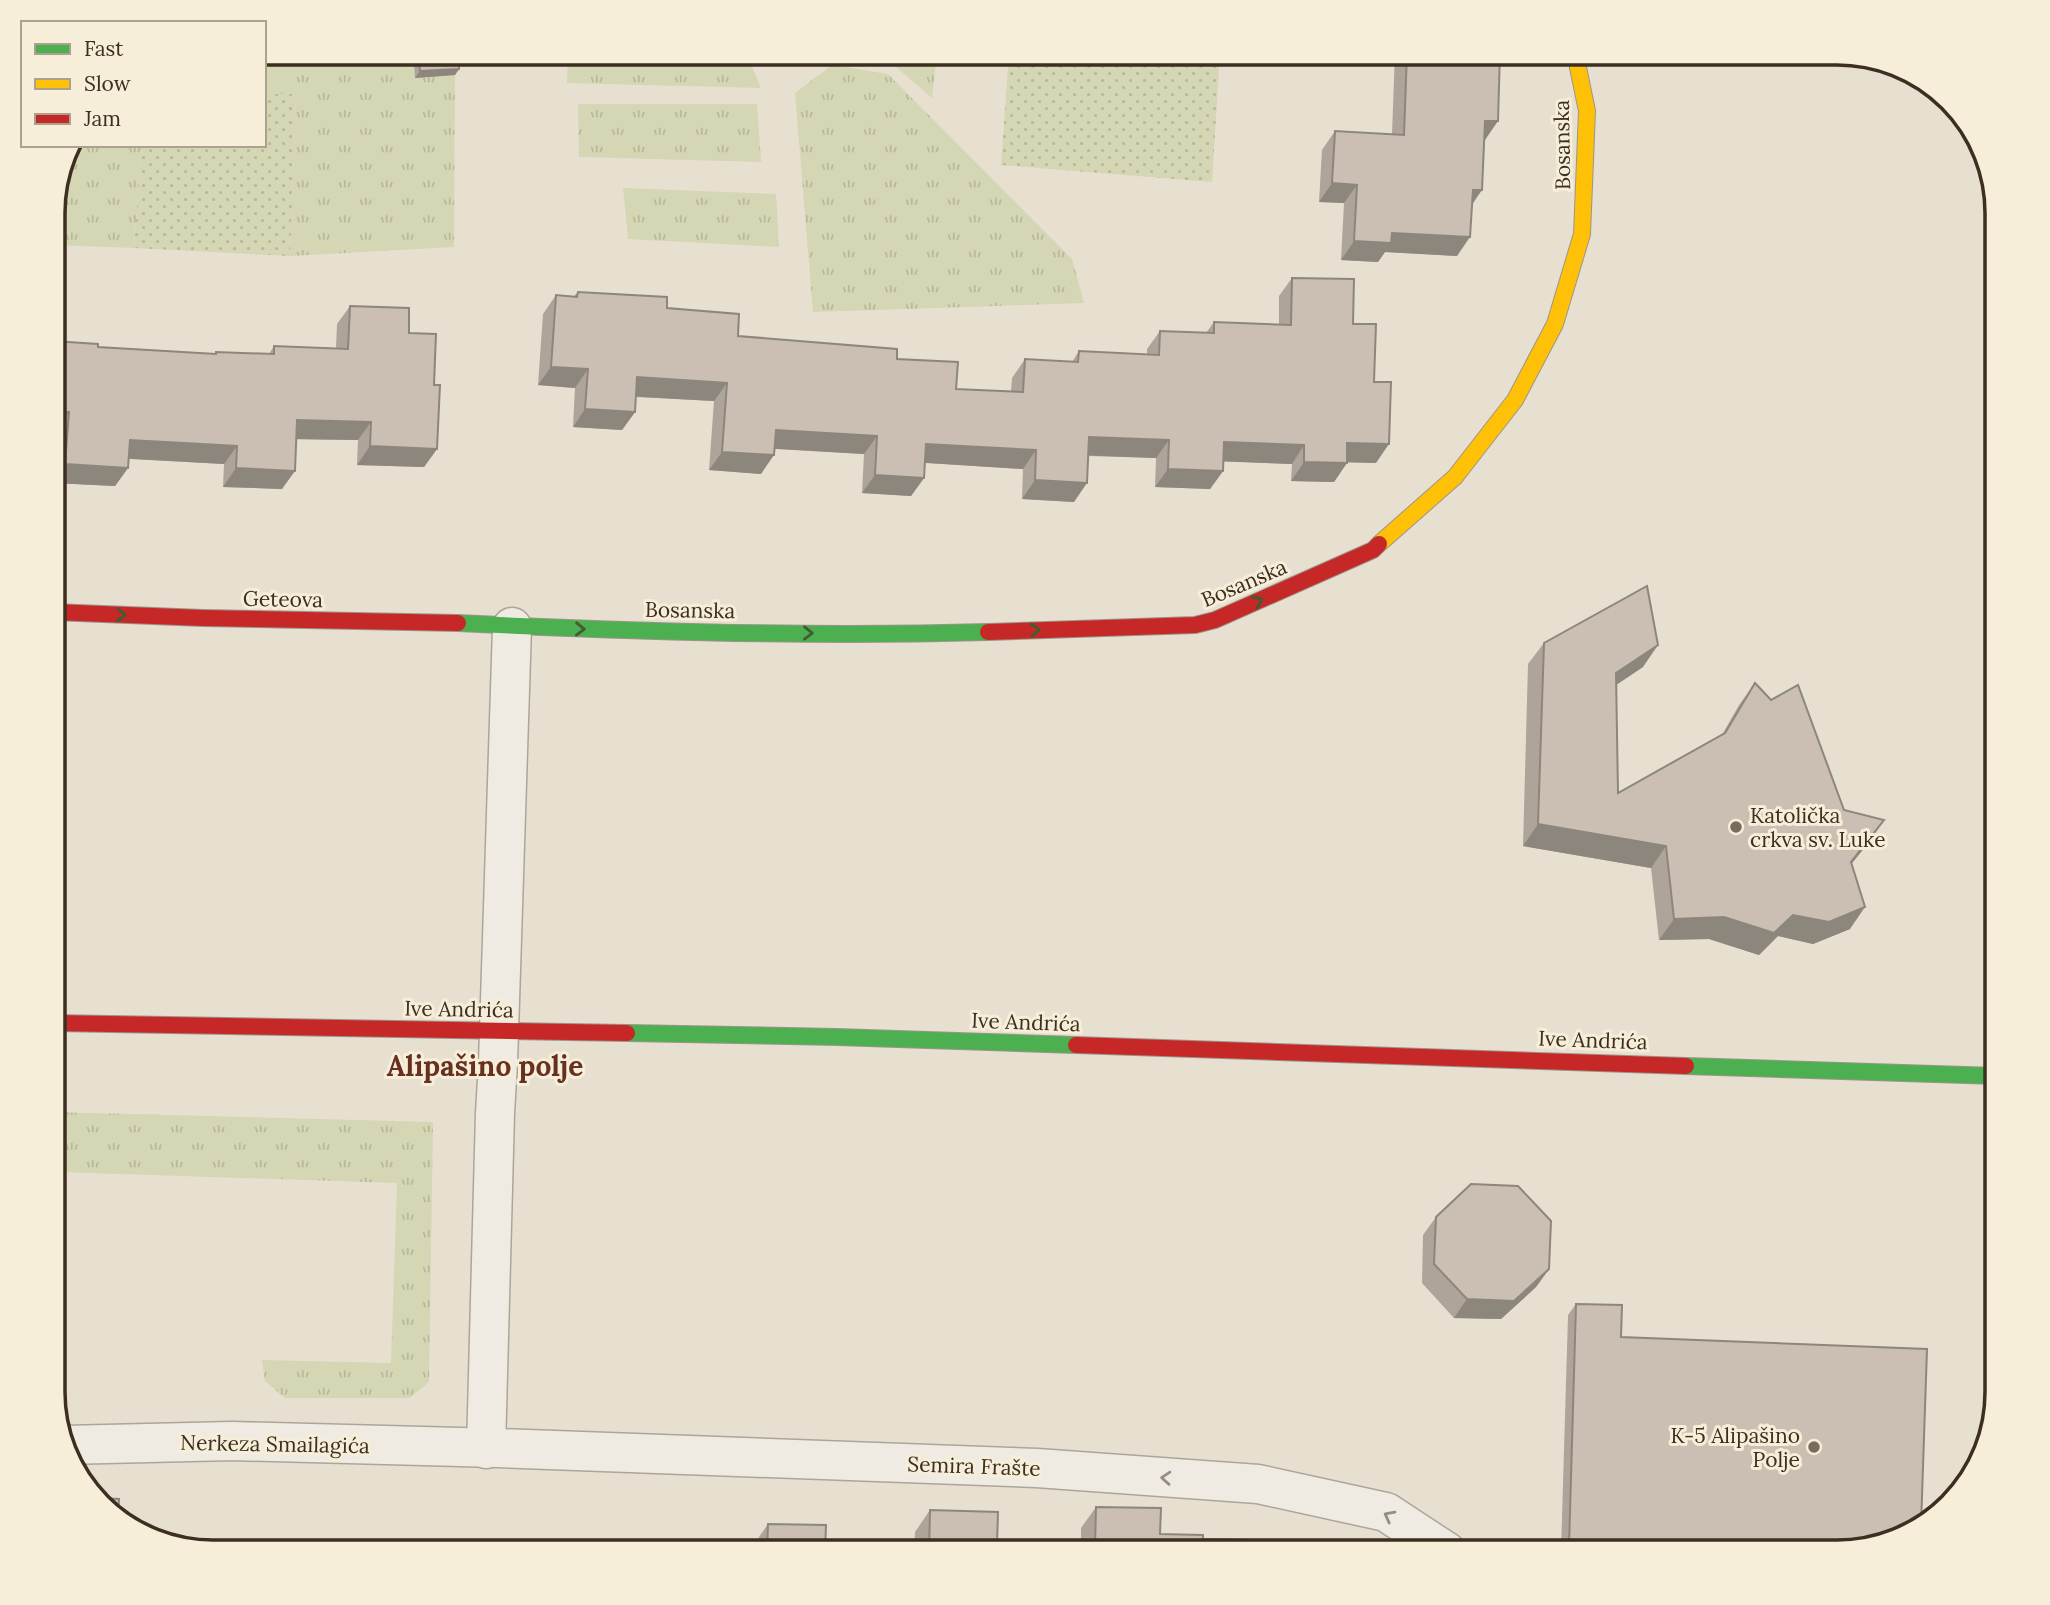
<svg xmlns="http://www.w3.org/2000/svg" width="2050" height="1605" font-family="Lora,serif">
  <defs>
    <pattern id="grass-tufts" width="24" height="20" patternUnits="userSpaceOnUse" patternTransform="scale(1.75)"><rect width="24" height="20" fill="#d5d6b4"/><path d="M3 7l-1-3M5 7V3M7 7l1-3M15 17l-1-3M17 17v-4M19 17l1-3" fill="none" stroke="#b8b89a"/></pattern>
    <pattern id="park-dots" width="8" height="8" patternUnits="userSpaceOnUse" patternTransform="scale(1.75)"><rect width="8" height="8" fill="#d5d6b4"/><path d="M2 2h.1M6 6h.1" fill="none" stroke="#b8b89a" stroke-width="1.8" stroke-linecap="round"/></pattern>
  </defs>
  <rect width="100%" height="100%" fill="#e7e0d1"/>
  <g fill="url(#grass-tufts)">
    <polygon points="264,53 413,53 415,78 455,75 454,247 290,256 296,94 264,94"/>
    <polygon points="568,53 746,53 761,88 567,83"/>
    <polygon points="880,53 951,53 937,54 932,98"/>
    <polygon points="832,65 888,74 1072,259 1084,303 813,312 795,93"/>
    <polygon points="578,104 757,104 761,162 579,157"/>
    <polygon points="68,145 142,145 134,248 53,245 53,201"/>
    <polygon points="623,188 776,194 779,247 628,239"/>
    <polygon points="53,1112 433,1122 429,1382 410,1398 285,1398 265,1381 262,1360 391,1363 397,1183 60,1172 57,1244 53,1244"/>
  </g>
  <g fill="url(#park-dots)">
    <polygon points="1009,53 1220,53 1212,182 1001,165"/>
    <polygon points="264,94 296,94 290,256 134,248 142,145 264,145"/>
  </g>
  <g fill="none" stroke-linecap="round" stroke-linejoin="round">
    <defs>
      <g id="street">
        <polyline points="64,1445 232,1441 498,1448 1037,1468 1258,1484 1386,1512 1447,1552"/>
        <polyline points="486,1449 495,1113 498,1063 512,627"/>
      </g>
      <g id="fast">
        <path d="M458 623C634 632 812 637 988 632"/>
        <polyline points="627,1033 837,1037 1076,1045"/>
        <polyline points="1686,1066 1997,1076"/>
      </g>
      <polyline id="slow" points="1379,544 1455,477 1515,400 1555,324 1582,234 1587,111 1575,53"/>
      <g id="jam">
        <polyline points="53,612 203,618 458,623"/>
        <polyline points="988,632 1195,625 1215,620 1373,550 1379,544"/>
        <polyline points="53,1023 627,1033"/>
        <polyline points="1076,1045 1686,1066"/>
      </g>
    </defs>
    <use href="#street" stroke="#aca599" stroke-width="41"/>
    <use href="#fast" stroke="#9c958a" stroke-width="18"/>
    <use href="#slow" stroke="#9c958a" stroke-width="18"/>
    <use href="#jam" stroke="#9c958a" stroke-width="18"/>
    <use href="#street" stroke="#efebe2" stroke-width="38"/>
    <use href="#fast" stroke="#4caf50" stroke-width="16"/>
    <use href="#slow" stroke="#ffc107" stroke-width="16"/>
    <use href="#jam" stroke="#c62828" stroke-width="16"/>
  </g>
  <g fill="#aea499">
    <polygon points="413,52 458,52 459,69 455,75 415,78"/>
    <polygon points="1395,52 1500,52 1498,121 1484,139 1472,204 1457,256 1385,252 1378,262 1341,260 1344,203 1319,202 1322,150 1335,131 1392,134"/>
    <polygon points="1292,278 1353,324 1374,382 1376,463 1347,462 1334,482 1291,481 1292,464 1223,461 1223,471 1210,489 1155,487 1156,458 1088,456 1074,502 1022,499 1023,469 925,463 924,478 911,496 862,493 864,454 775,449 761,474 709,470 714,401 636,397 635,412 622,430 573,427 575,388 538,385 543,314 556,295 574,296 578,292 667,308 738,336 897,359 956,389 1011,392 1012,378 1025,359 1072,362 1079,351 1147,354 1147,349 1160,331 1206,333 1214,322 1279,325 1279,296"/>
    <polygon points="350,306 409,333 434,385 437,449 424,467 357,465 358,440 296,439 282,489 223,487 224,464 129,459 128,468 115,486 53,483 56,431 53,431 53,341 98,347 214,354 216,352 269,354 274,346 336,348 337,324"/>
    <polygon points="1544,643 1643,667 1616,685 1618,793 1722,735 1739,705 1755,683 1844,810 1869,842 1852,863 1850,929 1813,944 1778,936 1759,955 1709,939 1659,940 1651,868 1523,846 1528,664"/>
    <polygon points="1436,1217 1549,1269 1536,1287 1501,1319 1454,1318 1422,1283 1423,1235"/>
    <polygon points="1576,1304 1621,1337 1838,1552 1561,1552 1568,1315"/>
    <polygon points="1096,1507 1160,1534 1300,1552 914,1552 915,1532 930,1510 997,1545 1081,1547 1081,1528"/>
    <polygon points="768,1524 825,1552 752,1552 753,1546"/>
  </g>
  <g fill="#8d867d">
    <polygon points="459,69 455,75 415,78 420,71"/>
    <polygon points="1485,121 1498,121 1485,140 1472,139"/>
    <polygon points="1332,183 1357,185 1344,203 1319,202"/>
    <polygon points="1473,190 1482,190 1469,209"/>
    <polygon points="1392,233 1470,237 1457,256 1385,252 1378,262 1341,260 1354,241"/>
    <polygon points="551,367 588,369 575,388 538,385"/>
    <polygon points="637,377 727,383 714,401 624,396"/>
    <polygon points="585,409 635,412 622,430 573,427"/>
    <polygon points="53,412 69,412 56,431 53,431"/>
    <polygon points="297,420 371,422 358,440 284,439"/>
    <polygon points="776,430 877,436 864,454 763,448"/>
    <polygon points="1089,437 1169,440 1156,458 1077,455"/>
    <polygon points="130,440 237,446 224,464 117,458"/>
    <polygon points="1224,442 1304,445 1292,464 1211,461"/>
    <polygon points="1347,443 1389,444 1376,463 1334,462"/>
    <polygon points="926,444 1036,450 1023,469 913,462"/>
    <polygon points="370,446 437,449 424,467 357,465"/>
    <polygon points="722,452 774,455 761,474 709,470"/>
    <polygon points="1304,462 1347,463 1334,482 1291,481"/>
    <polygon points="65,464 128,468 115,486 53,483"/>
    <polygon points="236,468 295,471 282,489 223,487"/>
    <polygon points="1168,469 1223,471 1210,489 1155,487"/>
    <polygon points="875,475 924,478 911,496 862,493"/>
    <polygon points="1035,480 1087,483 1074,502 1022,499"/>
    <polygon points="1658,645 1643,667 1601,695 1616,673"/>
    <polygon points="1884,820 1869,842 1836,883 1851,862"/>
    <polygon points="1538,824 1666,846 1651,868 1523,846"/>
    <polygon points="1865,907 1850,929 1813,944 1778,936 1759,955 1709,939 1659,940 1674,919 1793,915"/>
    <polygon points="1549,1269 1536,1287 1501,1319 1454,1318 1467,1299"/>
    <polygon points="1569,1547 1630,1548 1627,1552 1565,1552"/>
  </g>
  <g fill="#cabfb2" stroke="#8d867d" stroke-width="2">
    <polygon points="418,52 458,52 459,69 420,71"/>
    <polygon points="1407,52 1500,52 1498,121 1485,121 1482,190 1473,190 1470,237 1392,233 1391,243 1354,241 1357,185 1332,183 1335,131 1404,135"/>
    <polygon points="1292,278 1354,279 1353,324 1376,324 1374,382 1391,382 1389,444 1347,443 1347,463 1304,462 1304,445 1224,442 1223,471 1168,469 1169,440 1089,437 1087,483 1035,480 1036,450 926,444 924,478 875,475 877,436 776,430 774,455 722,452 727,383 637,377 635,412 585,409 588,369 551,367 556,295 577,297 578,292 667,297 667,308 739,314 738,336 897,349 897,359 958,362 956,389 1023,392 1025,359 1078,362 1079,351 1159,355 1160,331 1214,333 1214,322 1291,325"/>
    <polygon points="350,306 409,308 409,333 436,334 434,385 440,385 437,449 370,446 371,422 297,420 295,471 236,468 237,446 130,440 128,468 65,464 69,412 53,412 53,341 98,344 98,347 216,354 216,352 274,354 274,346 348,349"/>
    <polygon points="1647,586 1658,645 1616,673 1618,793 1725,733 1755,683 1771,700 1798,685 1844,810 1884,820 1851,862 1865,907 1829,922 1793,915 1774,933 1724,917 1674,919 1666,846 1538,824 1544,643"/>
    <polygon points="1471,1184 1518,1186 1551,1221 1549,1269 1514,1301 1467,1299 1434,1264 1436,1217"/>
    <polygon points="1576,1304 1622,1305 1621,1337 1927,1349 1921,1526 1908,1536 1838,1552 1630,1552 1630,1548 1569,1547"/>
    <polygon points="95,1498 119,1499 118,1520 107,1513"/>
    <polygon points="1096,1507 1161,1508 1160,1534 1203,1535 1203,1539 1300,1541 1300,1552 929,1552 930,1510 998,1512 997,1545 1095,1547"/>
    <polygon points="768,1524 826,1525 825,1552 767,1552"/>
    <polygon points="142,1533 167,1534 167,1544 264,1547 263,1552 212,1552 161,1544"/>
    <polygon points="577,1546 643,1547 642,1552 577,1552"/>
  </g>
  <defs><path id="oneway-chevron" d="M-2-3.5L2.5 0L-2 3.5" fill="none" stroke-width="1.6" stroke-linecap="round" stroke-linejoin="round" transform="scale(1.75)"/></defs>
  <g stroke="#425b31">
    <use href="#oneway-chevron" transform="translate(1258 601) rotate(-24)"/>
    <use href="#oneway-chevron" transform="translate(121 615) rotate(3)"/>
    <use href="#oneway-chevron" transform="translate(580 629) rotate(1)"/>
    <use href="#oneway-chevron" transform="translate(1035 630) rotate(-2)"/>
    <use href="#oneway-chevron" transform="translate(808 633) rotate(1)"/>
  </g>
  <g stroke="#968c82">
    <use href="#oneway-chevron" transform="translate(1166 1478) rotate(-176)"/>
    <use href="#oneway-chevron" transform="translate(1389 1516) rotate(-152)"/>
  </g>
  <g fill="#786c5f" stroke="#f6eed8" stroke-width="2.5">
    <circle cx="1736" cy="827" r="7"/>
    <circle cx="1814" cy="1447" r="7"/>
  </g>
  <g text-anchor="middle" dominant-baseline="central" stroke-width="6" stroke-linejoin="round" paint-order="stroke">
    <g font-size="21" fill="#3c2e21" stroke="#f6eed8">
      <text transform="translate(1562 145) rotate(-91)">Bosanska</text>
      <text transform="translate(1244 583) rotate(-23)">Bosanska</text>
      <text transform="translate(283 599) rotate(1)">Geteova</text>
      <text transform="translate(690 610) rotate(1)">Bosanska</text>
      <text transform="translate(459 1009) rotate(1)">Ive Andrića</text>
      <text transform="translate(1026 1022) rotate(2)">Ive Andrića</text>
      <text transform="translate(1593 1040) rotate(2)">Ive Andrića</text>
      <text transform="translate(275 1444) rotate(1)">Nerkeza Smailagića</text>
      <text transform="translate(974 1466) rotate(2)">Semira Frašte</text>
    </g>
    <g font-size="21" fill="#3c2e21" stroke="#f6eed8" text-anchor="start">
      <text x="1750" y="815">Katolička<tspan x="1750" dy="24">crkva sv. Luke</tspan></text>
      <text x="1800" y="1435" text-anchor="end">K-5 Alipašino<tspan x="1800" dy="24">Polje</tspan></text>
    </g>
    <g font-size="28" font-weight="bold" fill="#683020" stroke="#f6eed8">
      <text x="485" y="1066">Alipašino polje</text>
    </g>
  </g>
  <path d="M0 0H2050V1605H0ZM213 65H1837A148 148 0 0 1 1985 213V1392A148 148 0 0 1 1837 1540H213A148 148 0 0 1 65 1392V213A148 148 0 0 1 213 65Z" fill="#f6eed8" fill-rule="evenodd"/>
  <path fill="none" stroke="#3c2e21" stroke-width="3.5" d="M213 65H1837A148 148 0 0 1 1985 213V1392A148 148 0 0 1 1837 1540H213A148 148 0 0 1 65 1392V213A148 148 0 0 1 213 65Z"/>
  <rect x="21" y="21" width="245" height="126" fill="#f6eed8" stroke="#aca18f" stroke-width="2"/>
  <rect x="35" y="44" width="35" height="10" fill="#4caf50" stroke="#aca18f" stroke-width="2"/>
  <text x="84" y="56" font-size="21" fill="#3c2e21">Fast</text>
  <rect x="35" y="79" width="35" height="10" fill="#ffc107" stroke="#aca18f" stroke-width="2"/>
  <text x="84" y="91" font-size="21" fill="#3c2e21">Slow</text>
  <rect x="35" y="114" width="35" height="10" fill="#c62828" stroke="#aca18f" stroke-width="2"/>
  <text x="84" y="126" font-size="21" fill="#3c2e21">Jam</text>
</svg>
